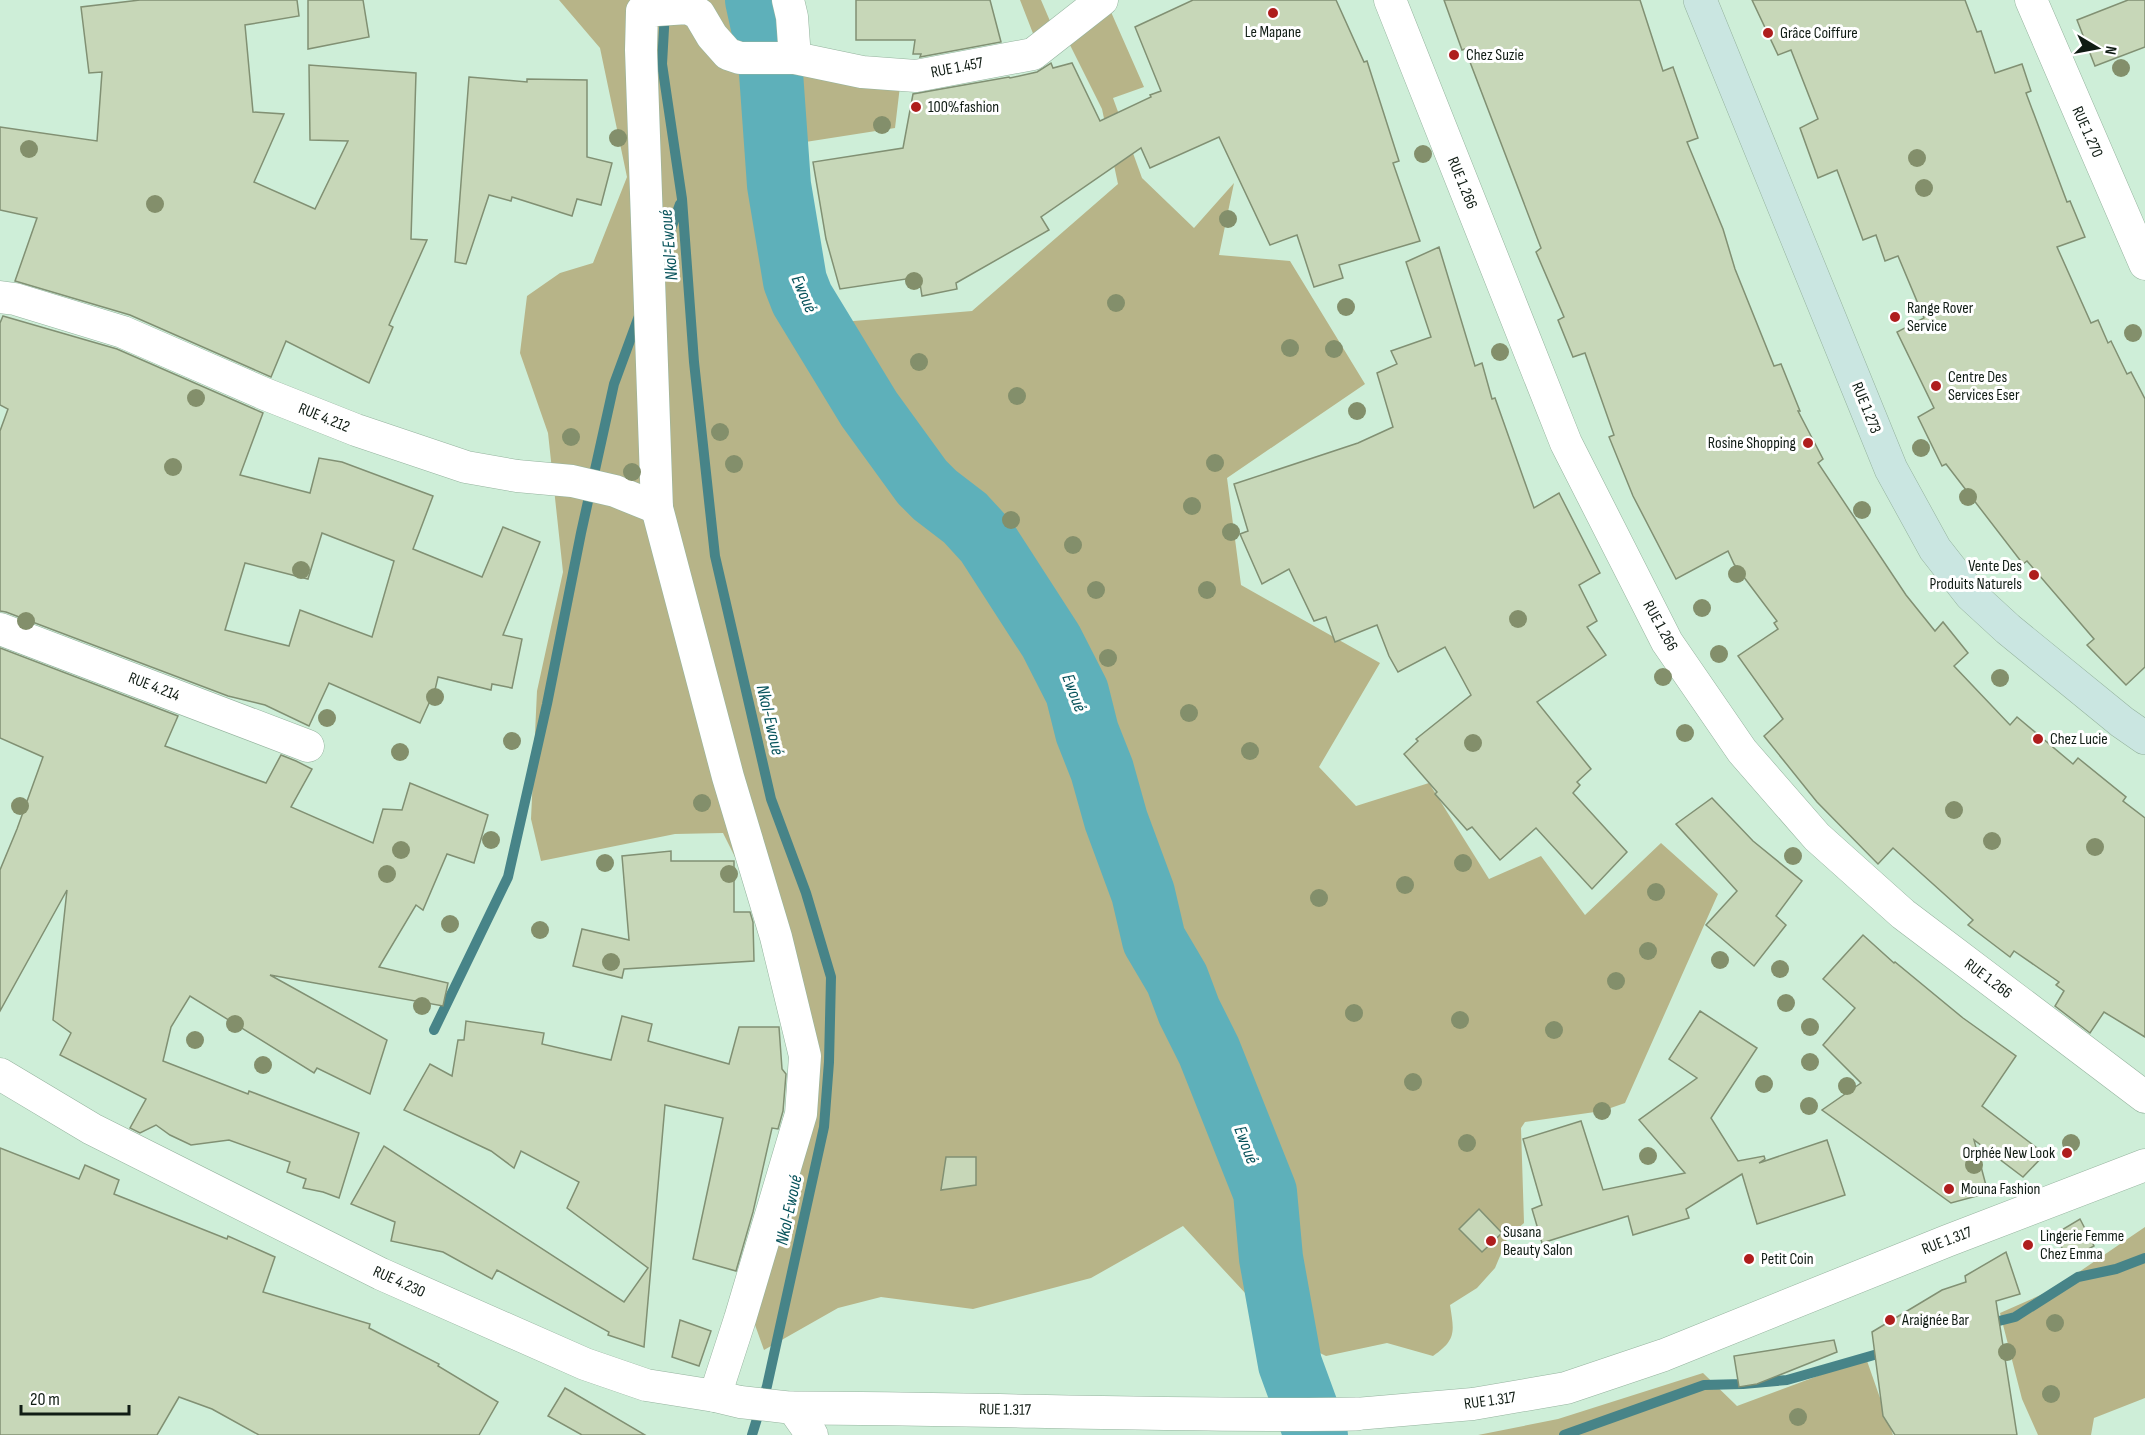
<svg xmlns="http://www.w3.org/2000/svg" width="2145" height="1435" font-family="'Sofia Sans Condensed',sans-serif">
  <rect width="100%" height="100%" fill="#ceeed8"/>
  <g fill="#b7b488">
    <path d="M559 0H773L786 70 900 86 895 128 799 143 819 276 827 299 842 322 972 311 1118 184 1102 109 1068 41 1041 54 1020 0H1041L1050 21 1111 12 1144 87 1113 98 1142 178 1194 228 1234 183 1219 255 1290 261 1365 384 1227 478 1241 585 1380 663 1319 767 1356 806 1429 783 1489 879 1541 856 1585 915 1661 843 1718 894 1625 1103 1602 1111 1525 1122 1521 1128 1524 1223 1508 1237 1495 1268 1477 1288 1450 1305C1454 1331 1457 1340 1433 1356L1387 1343 1326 1356 1285 1336 1183 1226 1091 1278 973 1309 881 1297 838 1308 764 1350 750 1311 808 1097 750 887 723 833 675 834 541 861 531 819 537 691 563 572 548 433 520 353 527 296 560 273 593 263 627 177 600 48Z"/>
    <polygon points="2145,1227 2145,1398 2094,1418 2091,1435 2038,1435 2022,1399 2000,1313 2054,1289"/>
    <polygon points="1866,1358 1893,1435 1478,1435 1558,1419 1703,1373 1737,1406"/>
  </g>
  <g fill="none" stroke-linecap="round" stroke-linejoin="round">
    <g stroke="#478488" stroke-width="10">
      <polyline points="665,11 662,64 682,199 694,362 715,556 771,799 806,893 831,977 829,1062 824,1127 767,1386 752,1435"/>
      <polyline points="660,259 680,204"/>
      <polyline points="434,1030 508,877 547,704 581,533 614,384 639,316"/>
      <polyline points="1987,1324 2015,1317 2078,1277 2116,1269 2145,1258"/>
      <polyline points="1564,1435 1704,1385 1743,1384 1787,1380 1888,1351"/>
    </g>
    <polyline stroke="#5eb0ba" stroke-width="64" points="757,0 770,59 779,185 795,281 802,299 869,409 922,482 935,495 965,518 987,542 1051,641 1077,692 1087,732 1102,770 1116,820 1143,893 1154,940 1177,979 1189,1011 1209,1051 1265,1192 1271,1258 1290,1364 1316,1435"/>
  </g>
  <g fill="#c7d7b8" stroke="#819073" stroke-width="1.5" fill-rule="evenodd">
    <polygon points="140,0 297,0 299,16 245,25 253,112 284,114 254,182 315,209 348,141 310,140 309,65 416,73 411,239 427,240 389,325 393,327 369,383 286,341 271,377 130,315 15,281 37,218 0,210 0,127 97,141 102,72 89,73 81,7"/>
    <polygon points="308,0 363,0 369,37 308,49"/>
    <polygon points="856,0 990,0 1001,42 920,57 921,54 913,54 915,40 856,40"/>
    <polygon points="1193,0 1336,0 1364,62 1367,61 1399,161 1393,163 1420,241 1339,265 1343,278 1314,287 1297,235 1270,245 1219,137 1150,168 1141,148 1041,217 1049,230 956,283 957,289 922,296 919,277 840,289 826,239 813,162 903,148 913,94 1009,77 1010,78 1037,72 1051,63 1053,68 1072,63 1100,121 1151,97 1150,95 1161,91 1135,27"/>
    <polygon points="1444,0 1640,0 1663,71 1673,67 1698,138 1687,142 1723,229 1735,269 1774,366 1781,364 1800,411 1798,411 1823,459 1818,463 1906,595 1935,631 1943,622 1968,653 1954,666 2010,725 2017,717 2073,764 2078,758 2126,797 2123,801 2145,818 2145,1037 2104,1012 2090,1033 2055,1006 2064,991 2056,985 2059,982 2014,951 2010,957 1968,925 1973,920 1893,848 1878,864 1817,802 1764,736 1783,719 1738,656 1778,629 1774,623 1777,621 1734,564 1728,551 1676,579 1633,496 1609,437 1614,435 1585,353 1573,357 1558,320 1564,317 1536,252 1541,248 1465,49 1462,50"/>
    <polygon points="1752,0 1965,0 1977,32 1981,31 1995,73 2022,64 2031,91 2026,93 2067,202 2070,201 2085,237 2057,247 2091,323 2098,320 2108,343 2111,341 2127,374 2131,372 2145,399 2145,667 2126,685 2087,645 2094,639 2027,561 2023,564 1946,464 1942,466 1918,417 1934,408 1897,332 1924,318 1898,256 1885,261 1876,235 1863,240 1837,170 1818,178 1800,128 1818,119 1791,50 1778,55"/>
    <polygon points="2128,0 2145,0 2145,47 2095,66 2077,20"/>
    <polygon points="469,77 527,82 527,79 587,80 587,157 612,163 601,205 577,199 572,216 512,197 511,201 489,195 466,264 455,262"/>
    <polygon points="1439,247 1475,366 1482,363 1492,399 1495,398 1534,508 1559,493 1600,573 1579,585 1597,621 1587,627 1606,655 1537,702 1591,769 1577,782 1580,785 1573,793 1627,852 1592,889 1536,828 1500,860 1472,827 1467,830 1435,794 1437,792 1404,754 1418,741 1416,739 1471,695 1445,647 1398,672 1389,656 1377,625 1335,642 1326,617 1314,621 1289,569 1262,584 1240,534 1248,531 1234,484 1358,443 1393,427 1377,373 1397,364 1391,351 1431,337 1406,262"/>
    <path d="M3 316 117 349 263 413 240 475 310 493 319 458 342 462 433 496 413 549 482 577 503 527 540 542 503 635 522 639 512 688 492 684 491 690 438 677 435 690 420 723 329 683 309 726 265 705 228 696 6 612 0 611V431L8 409 0 405V323ZM322 533 394 561 372 637 300 610 289 646 225 630 245 563 308 579Z"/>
    <polygon points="0,648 178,716 165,746 266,783 281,755 296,761 312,769 291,807 373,843 383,809 402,810 410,783 488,815 474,863 447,854 423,910 416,905 379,967 448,983 443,1006 270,975 387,1040 370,1094 317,1068 314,1073 190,996 171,1027 163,1061 248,1094 249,1091 359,1133 339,1198 323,1192 303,1188 306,1179 287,1172 290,1162 229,1140 191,1145 170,1135 156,1125 140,1133 130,1128 146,1099 60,1055 71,1033 53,1020 67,890 0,1011 0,870 17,829 43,757 0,738"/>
    <polygon points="1712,798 1753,841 1802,881 1776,916 1786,925 1754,966 1706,925 1737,891 1676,824"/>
    <polygon points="671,851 671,861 734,861 734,912 750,912 753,922 754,961 624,969 622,978 573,966 582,929 629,940 622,856"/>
    <polygon points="1863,935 1894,963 1895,962 1963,1018 2016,1056 1982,1106 2045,1154 2023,1177 1974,1140 1988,1193 1951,1203 1822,1110 1861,1083 1823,1045 1855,1008 1823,979"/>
    <polygon points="1700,1011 1757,1048 1711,1118 1738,1161 1764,1156 1765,1159 1759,1163 1827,1140 1845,1195 1757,1224 1742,1174 1686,1209 1689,1218 1633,1235 1628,1216 1542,1243 1532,1209 1542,1205 1523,1139 1581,1121 1603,1190 1685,1173 1639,1120 1697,1078 1669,1059"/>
    <polygon points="622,1016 652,1024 648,1041 729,1064 739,1027 779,1027 782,1069 786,1074 783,1111 778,1129 772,1128 753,1212 736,1271 693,1259 723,1118 665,1105 644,1347 608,1335 609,1332 497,1270 492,1279 443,1252 391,1241 395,1222 351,1204 384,1146 624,1302 648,1268 567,1208 579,1182 521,1151 514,1168 491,1151 404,1110 430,1064 452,1076 458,1040 464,1040 466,1021 544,1033 542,1044 611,1060"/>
    <polygon points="0,1148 79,1179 85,1165 119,1180 114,1194 227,1239 228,1236 275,1257 263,1292 370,1324 369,1328 439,1364 438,1366 498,1402 479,1435 259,1435 212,1409 179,1397 157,1435 0,1435"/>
    <polygon points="946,1157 976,1157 976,1185 941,1190"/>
    <polygon points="1479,1209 1502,1233 1482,1252 1459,1229"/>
    <polygon points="2080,1219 2094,1246 2068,1260 2055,1234"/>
    <polygon points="2006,1252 2020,1294 1996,1301 2017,1435 1895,1435 1883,1416 1872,1332 1942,1290 1966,1282 1965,1276"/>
    <polygon points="680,1320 711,1331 699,1366 672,1357"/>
    <polygon points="1834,1340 1837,1352 1757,1384 1739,1387 1734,1356"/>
    <polygon points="565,1388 645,1435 582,1435 548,1416"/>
  </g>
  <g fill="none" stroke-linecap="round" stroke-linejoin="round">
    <defs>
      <g id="minor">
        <polyline points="788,0 792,17 795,58"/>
        <polyline points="1390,0 1566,443 1667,642 1742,751 1817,837 1903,914 2145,1097"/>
        <polyline points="2031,0 2145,264"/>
        <polyline points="0,297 15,299 123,332 265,394 356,430 466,467 517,476 572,481 615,491 657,508"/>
        <polyline points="0,629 308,746"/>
        <polyline points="0,1074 92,1129 381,1274 585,1364 646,1385 715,1396 740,1402 793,1408 812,1435"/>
        <polyline points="715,1396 740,1319 801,1114 805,1056 776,937 728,777 657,508 641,50 642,11 688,8 699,14 712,36 728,54 740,58 795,58 862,72 916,76 1033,54 1102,0"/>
        <polyline points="1356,1414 1473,1404 1566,1388 1664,1355 1947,1241 2145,1165"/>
      </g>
      <path id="tertiary" d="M793 1408C981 1408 1168 1417 1356 1414"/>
      <polyline id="secondary" points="1700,0 1891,469 1935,549 1971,595 2008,629 2122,722 2145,738"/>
    </defs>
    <use href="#minor" stroke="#95b39e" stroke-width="33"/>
    <use href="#tertiary" stroke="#95b39e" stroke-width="34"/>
    <use href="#secondary" stroke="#95b39e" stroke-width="34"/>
    <use href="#minor" stroke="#fff" stroke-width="32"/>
    <use href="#tertiary" stroke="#fff" stroke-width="33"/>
    <use href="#secondary" stroke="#cae6e1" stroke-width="33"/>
  </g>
  <g fill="#838f6b">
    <circle cx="2121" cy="68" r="9"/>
    <circle cx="882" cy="125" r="9"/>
    <circle cx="618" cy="138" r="9"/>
    <circle cx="29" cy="149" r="9"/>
    <circle cx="1423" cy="154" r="9"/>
    <circle cx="1917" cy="158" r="9"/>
    <circle cx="1924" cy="188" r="9"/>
    <circle cx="155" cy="204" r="9"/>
    <circle cx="1228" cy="219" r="9"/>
    <circle cx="914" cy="281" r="9"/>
    <circle cx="1116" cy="303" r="9"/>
    <circle cx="1346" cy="307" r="9"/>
    <circle cx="2133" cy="333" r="9"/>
    <circle cx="1290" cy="348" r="9"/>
    <circle cx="1334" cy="349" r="9"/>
    <circle cx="1500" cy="352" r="9"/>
    <circle cx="919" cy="362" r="9"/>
    <circle cx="1017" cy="396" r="9"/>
    <circle cx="196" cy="398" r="9"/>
    <circle cx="1357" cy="411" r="9"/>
    <circle cx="720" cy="432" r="9"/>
    <circle cx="571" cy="437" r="9"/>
    <circle cx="1921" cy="448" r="9"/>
    <circle cx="1215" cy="463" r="9"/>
    <circle cx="734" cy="464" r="9"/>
    <circle cx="173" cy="467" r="9"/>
    <circle cx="632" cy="472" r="9"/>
    <circle cx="1968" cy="497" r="9"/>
    <circle cx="1192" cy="506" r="9"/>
    <circle cx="1862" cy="510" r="9"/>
    <circle cx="1011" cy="520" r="9"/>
    <circle cx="1231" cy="532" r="9"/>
    <circle cx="1073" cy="545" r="9"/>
    <circle cx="301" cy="570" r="9"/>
    <circle cx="1737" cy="574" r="9"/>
    <circle cx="1096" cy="590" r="9"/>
    <circle cx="1207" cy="590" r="9"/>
    <circle cx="1702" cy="608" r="9"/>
    <circle cx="1518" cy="619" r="9"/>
    <circle cx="26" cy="621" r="9"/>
    <circle cx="1719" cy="654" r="9"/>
    <circle cx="1108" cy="658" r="9"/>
    <circle cx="1663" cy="677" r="9"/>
    <circle cx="2000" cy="678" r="9"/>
    <circle cx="435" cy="697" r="9"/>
    <circle cx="1189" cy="713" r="9"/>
    <circle cx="327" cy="718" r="9"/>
    <circle cx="1685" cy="733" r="9"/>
    <circle cx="512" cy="741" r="9"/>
    <circle cx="1473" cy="743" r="9"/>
    <circle cx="1250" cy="751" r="9"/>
    <circle cx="400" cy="752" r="9"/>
    <circle cx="702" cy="803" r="9"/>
    <circle cx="20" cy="806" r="9"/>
    <circle cx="1954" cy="810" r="9"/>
    <circle cx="491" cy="840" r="9"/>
    <circle cx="1992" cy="841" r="9"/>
    <circle cx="2095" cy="847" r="9"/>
    <circle cx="401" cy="850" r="9"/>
    <circle cx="1793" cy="856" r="9"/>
    <circle cx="605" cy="863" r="9"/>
    <circle cx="1463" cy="863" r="9"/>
    <circle cx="387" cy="874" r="9"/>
    <circle cx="729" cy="874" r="9"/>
    <circle cx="1405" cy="885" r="9"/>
    <circle cx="1656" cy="892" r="9"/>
    <circle cx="1319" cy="898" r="9"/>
    <circle cx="450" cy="924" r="9"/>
    <circle cx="540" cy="930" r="9"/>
    <circle cx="1648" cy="951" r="9"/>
    <circle cx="1720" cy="960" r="9"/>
    <circle cx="611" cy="962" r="9"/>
    <circle cx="1780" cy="969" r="9"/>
    <circle cx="1616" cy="981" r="9"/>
    <circle cx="1786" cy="1003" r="9"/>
    <circle cx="422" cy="1006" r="9"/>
    <circle cx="1354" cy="1013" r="9"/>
    <circle cx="1460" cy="1020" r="9"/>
    <circle cx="235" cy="1024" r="9"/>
    <circle cx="1810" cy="1027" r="9"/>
    <circle cx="1554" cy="1030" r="9"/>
    <circle cx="195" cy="1040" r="9"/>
    <circle cx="1810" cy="1062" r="9"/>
    <circle cx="263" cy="1065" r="9"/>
    <circle cx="1413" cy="1082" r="9"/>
    <circle cx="1764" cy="1084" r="9"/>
    <circle cx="1847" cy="1086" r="9"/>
    <circle cx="1809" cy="1106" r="9"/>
    <circle cx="1602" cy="1111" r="9"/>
    <circle cx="1467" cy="1143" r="9"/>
    <circle cx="2071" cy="1143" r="9"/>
    <circle cx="1648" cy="1156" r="9"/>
    <circle cx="1974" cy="1165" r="9"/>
    <circle cx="2055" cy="1323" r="9"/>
    <circle cx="2007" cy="1352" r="9"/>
    <circle cx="2051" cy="1394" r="9"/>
    <circle cx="1798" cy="1417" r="9"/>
  </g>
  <g fill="#af1e1d" stroke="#fff" stroke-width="2">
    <circle cx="1273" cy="13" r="6"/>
    <circle cx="1768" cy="33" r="6"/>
    <circle cx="1454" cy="55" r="6"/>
    <circle cx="916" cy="107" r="6"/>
    <circle cx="1895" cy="317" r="6"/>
    <circle cx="1936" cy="386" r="6"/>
    <circle cx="1808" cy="443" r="6"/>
    <circle cx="2034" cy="575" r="6"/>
    <circle cx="2038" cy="739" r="6"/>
    <circle cx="2067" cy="1153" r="6"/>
    <circle cx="1949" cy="1189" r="6"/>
    <circle cx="1491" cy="1241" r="6"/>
    <circle cx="2028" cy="1245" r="6"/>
    <circle cx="1749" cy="1259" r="6"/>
    <circle cx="1890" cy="1320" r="6"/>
  </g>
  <g text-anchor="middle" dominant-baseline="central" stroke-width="6" stroke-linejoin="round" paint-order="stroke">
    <g font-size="16" fill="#101c14" stroke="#fff" text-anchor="start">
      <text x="1273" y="32" text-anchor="middle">Le Mapane</text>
      <text x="1780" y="33">Grâce Coiffure</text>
      <text x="1466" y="55">Chez Suzie</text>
      <text x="928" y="107">100%fashion</text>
      <text x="1907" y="308">Range Rover<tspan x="1907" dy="18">Service</tspan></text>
      <text x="1948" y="377">Centre Des<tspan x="1948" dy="18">Services Eser</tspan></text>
      <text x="1796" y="443" text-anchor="end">Rosine Shopping</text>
      <text x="2022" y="566" text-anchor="end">Vente Des<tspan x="2022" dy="18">Produits Naturels</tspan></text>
      <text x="2050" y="739">Chez Lucie</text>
      <text x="2055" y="1153" text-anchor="end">Orphée New Look</text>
      <text x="1961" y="1189">Mouna Fashion</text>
      <text x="1503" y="1232">Susana<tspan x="1503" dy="18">Beauty Salon</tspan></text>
      <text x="2040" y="1236">Lingerie Femme<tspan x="2040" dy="18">Chez Emma</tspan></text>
      <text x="1761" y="1259">Petit Coin</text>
      <text x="1902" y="1320">Araignée Bar</text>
    </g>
    <g font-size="16" fill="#101c14" stroke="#fff">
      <text transform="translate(957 68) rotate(-11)">RUE 1.457</text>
      <text transform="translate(2087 132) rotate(66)">RUE 1.270</text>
      <text transform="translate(1462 183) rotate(68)">RUE 1.266</text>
      <text transform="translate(1866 408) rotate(68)">RUE 1.273</text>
      <text transform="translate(324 418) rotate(22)">RUE 4.212</text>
      <text transform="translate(1660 626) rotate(61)">RUE 1.266</text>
      <text transform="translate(154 687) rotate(21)">RUE 4.214</text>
      <text transform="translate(1988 979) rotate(37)">RUE 1.266</text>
      <text transform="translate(1947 1241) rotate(-21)">RUE 1.317</text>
      <text transform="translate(399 1282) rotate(24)">RUE 4.230</text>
      <text transform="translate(1490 1401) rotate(-8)">RUE 1.317</text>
      <text transform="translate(1005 1410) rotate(1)">RUE 1.317</text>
    </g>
    <g font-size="18" font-style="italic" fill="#09545c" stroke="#fff">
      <text transform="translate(669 245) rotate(-95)">Nkol-Ewoué</text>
      <text transform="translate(804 294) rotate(67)">Ewoué</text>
      <text transform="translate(1074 693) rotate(69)">Ewoué</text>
      <text transform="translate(770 720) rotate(77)">Nkol-Ewoué</text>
      <text transform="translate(1246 1145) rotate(69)">Ewoué</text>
      <text transform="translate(789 1210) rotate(-78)">Nkol-Ewoué</text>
    </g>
  </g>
  <g transform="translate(2097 48) rotate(100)" stroke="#ffffff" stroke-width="4.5" paint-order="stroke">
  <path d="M0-4.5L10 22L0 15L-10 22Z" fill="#101c14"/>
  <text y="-9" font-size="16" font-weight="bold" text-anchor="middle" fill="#101c14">N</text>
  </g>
  <path d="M21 1405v9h108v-9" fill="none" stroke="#101c14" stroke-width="3"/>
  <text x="30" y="1405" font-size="18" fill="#101c14" stroke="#ffffff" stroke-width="4.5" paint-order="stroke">20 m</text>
</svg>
